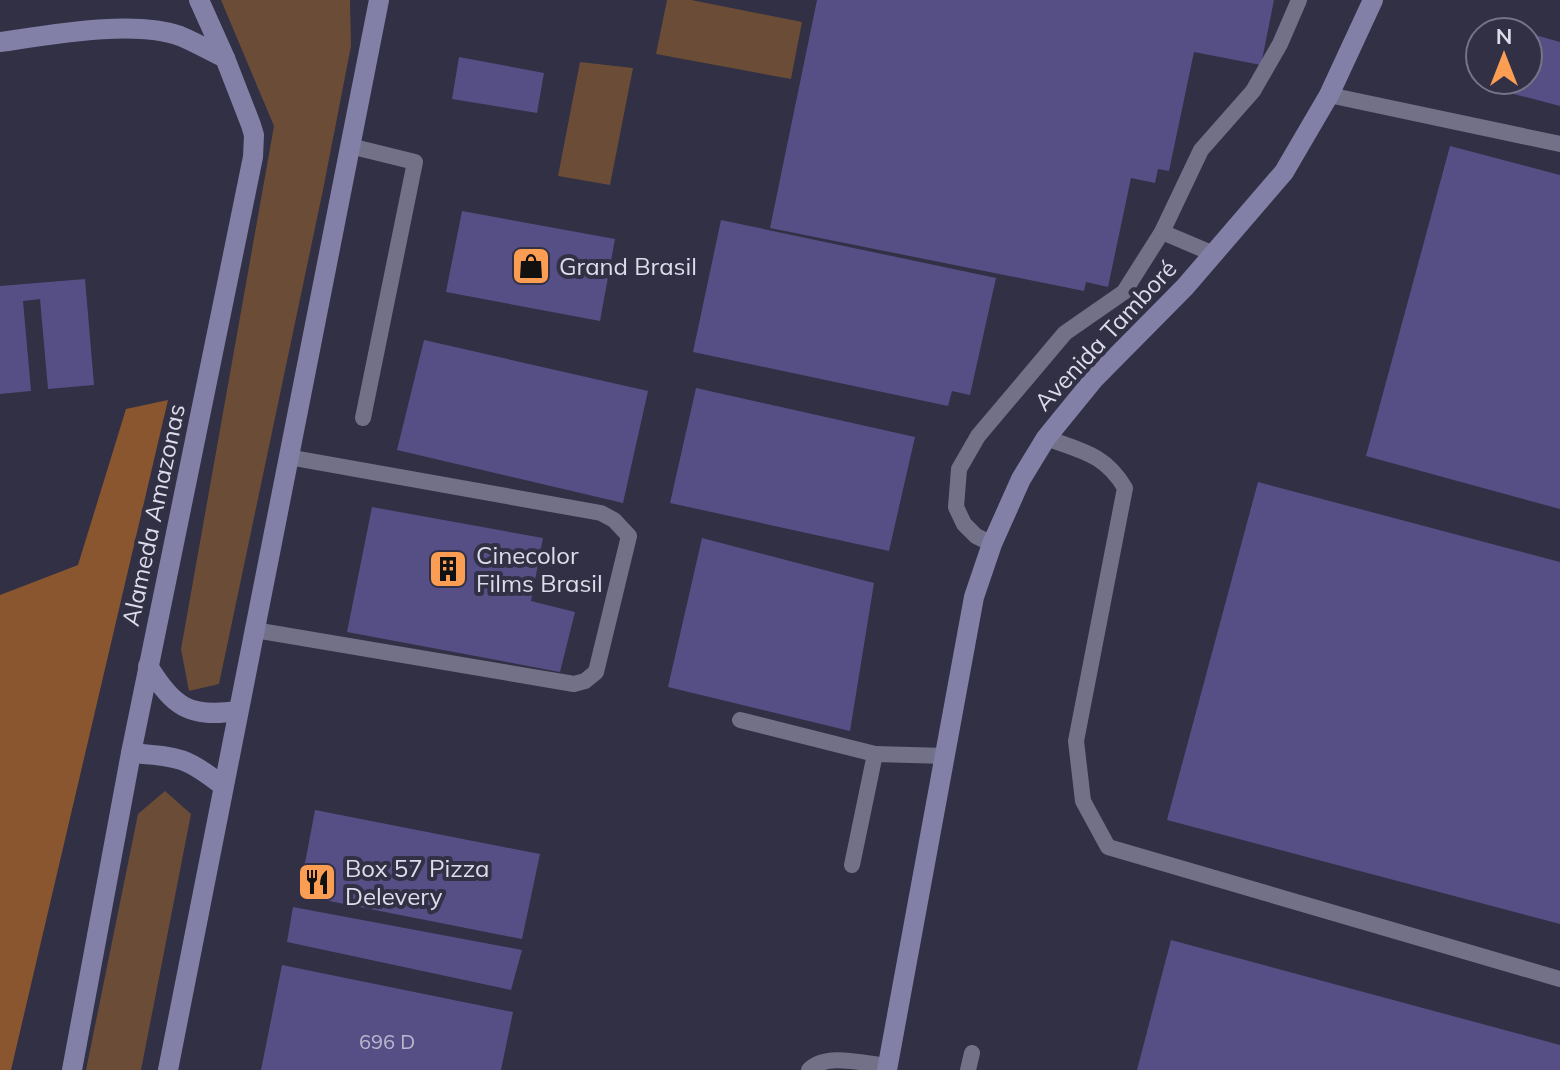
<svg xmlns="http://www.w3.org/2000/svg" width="1560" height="1070" font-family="Mulish,sans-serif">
  <rect width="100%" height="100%" fill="#313045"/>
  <g fill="#6b4c37">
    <polygon points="221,0 350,0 351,46 323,190 219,684 189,691 181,649 274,126"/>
    <polygon points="667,0 691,0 802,22 791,79 656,54"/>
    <polygon points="580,62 633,68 610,185 558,176"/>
    <polygon points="165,791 191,814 141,1070 86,1070 138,814"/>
  </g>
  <polygon fill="#89562f" points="168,400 11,1070 0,1070 0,595 78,565 126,409"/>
  <g fill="#554f85">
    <polygon points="817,0 1274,0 1261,65 1194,52 1169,171 1158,169 1155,183 1131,178 1108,287 1086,282 1084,291 770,228"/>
    <polygon points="1528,33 1560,42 1560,106 1491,88 1493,80 1528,80"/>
    <polygon points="459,57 544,73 537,113 452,99"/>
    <polygon points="1450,146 1560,175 1560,509 1366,456"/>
    <polygon points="462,211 615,239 600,321 446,292"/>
    <polygon points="721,220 996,278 970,395 952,391 948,406 693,352"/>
    <polygon points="85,279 94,385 48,389 40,299 23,301 31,391 0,394 0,286"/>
    <polygon points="424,340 648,391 623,503 397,450"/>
    <polygon points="696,388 915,437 889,551 670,503"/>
    <polygon points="1258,482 1560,562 1560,924 1167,820"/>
    <polygon points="372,507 543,538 531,601 575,612 560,672 347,632"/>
    <polygon points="702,538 874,583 850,731 668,687"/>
    <polygon points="315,810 540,854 522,939 299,895"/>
    <polygon points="293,907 522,950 511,990 287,942"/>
    <polygon points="1171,940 1560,1045 1560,1070 1137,1070"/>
    <polygon points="282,965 513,1012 501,1070 261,1070"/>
  </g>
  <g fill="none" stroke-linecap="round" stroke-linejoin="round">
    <g stroke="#727188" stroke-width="16">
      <polyline points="1329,95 1560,144"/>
      <polyline points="350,146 415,162 363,418"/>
      <polyline points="1162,232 1214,254"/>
      <path d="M1046 438C1081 451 1105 454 1125 488L1076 741 1083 801 1108 847 1560 979"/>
      <polyline points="992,544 976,536 964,524 956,507 959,469 978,436 1065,333 1124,292 1162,232 1201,150 1253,91 1280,44 1299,0"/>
      <polyline points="254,630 574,684 585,681 596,672 629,536 614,520 601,513 288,457"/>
      <polyline points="740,720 875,754"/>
      <polyline points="852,865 875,754 946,756"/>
      <path d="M809 1070C826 1052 865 1064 888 1066"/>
      <polyline points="968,1070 972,1053"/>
    </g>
    <g stroke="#8380a7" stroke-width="20">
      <polyline points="199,0 225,58"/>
      <path d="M0 42C49 35 134 19 180 36 195 42 210 51 225 58L251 125 254 135 253 157 131 753 72 1070"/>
      <path d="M148 666C174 707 188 718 238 711"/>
      <path d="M131 753C178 757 185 756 223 786"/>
      <polyline points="168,1070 379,0"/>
      <polyline points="887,1070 974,597 992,544 1021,479 1046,438 1094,379 1185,287 1284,172 1329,95 1373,0"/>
    </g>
  </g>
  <defs>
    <symbol id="shop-square" viewBox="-11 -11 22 22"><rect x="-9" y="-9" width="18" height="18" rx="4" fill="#fc9d54" stroke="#313045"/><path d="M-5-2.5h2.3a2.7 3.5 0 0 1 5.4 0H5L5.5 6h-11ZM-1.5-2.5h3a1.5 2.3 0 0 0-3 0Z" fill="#111"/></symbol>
    <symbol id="building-square" viewBox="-11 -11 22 22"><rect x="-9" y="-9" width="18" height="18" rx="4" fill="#fc9d54" stroke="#313045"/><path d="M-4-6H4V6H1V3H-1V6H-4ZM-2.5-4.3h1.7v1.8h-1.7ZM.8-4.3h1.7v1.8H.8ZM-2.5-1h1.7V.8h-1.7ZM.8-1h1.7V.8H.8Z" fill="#111"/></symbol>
    <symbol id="restaurant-square" viewBox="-11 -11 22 22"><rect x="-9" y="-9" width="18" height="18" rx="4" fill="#fc9d54" stroke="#313045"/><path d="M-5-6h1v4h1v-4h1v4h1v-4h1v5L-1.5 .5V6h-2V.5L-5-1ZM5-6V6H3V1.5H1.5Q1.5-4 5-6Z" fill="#111"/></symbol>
  </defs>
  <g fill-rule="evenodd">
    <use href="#shop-square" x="509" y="244" width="44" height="44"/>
    <use href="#building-square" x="426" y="547" width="44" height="44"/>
    <use href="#restaurant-square" x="295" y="860" width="44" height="44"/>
  </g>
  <g text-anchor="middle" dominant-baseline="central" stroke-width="8" stroke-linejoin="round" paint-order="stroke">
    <g font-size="20" fill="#bab9d1">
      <text x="387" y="1041">696 D</text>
    </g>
    <g font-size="24" fill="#dcdcea" stroke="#313045" text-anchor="start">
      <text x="559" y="266">Grand Brasil</text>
      <text x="476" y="555">Cinecolor<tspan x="476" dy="28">Films Brasil</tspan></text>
      <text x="345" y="868">Box 57 Pizza<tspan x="345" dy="28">Delevery</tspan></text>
    </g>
    <g font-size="24" fill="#dcdcea" stroke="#313045">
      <text transform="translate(1105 335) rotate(-47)">Avenida Tamboré</text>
      <text transform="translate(153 515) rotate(-78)">Alameda Amazonas</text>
    </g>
  </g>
  <g transform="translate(1504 56)"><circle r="38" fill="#313045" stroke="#757587" stroke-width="2"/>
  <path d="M0-6L14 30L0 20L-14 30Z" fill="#fc9d54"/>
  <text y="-12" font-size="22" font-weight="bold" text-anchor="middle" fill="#dcdcea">N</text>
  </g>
</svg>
